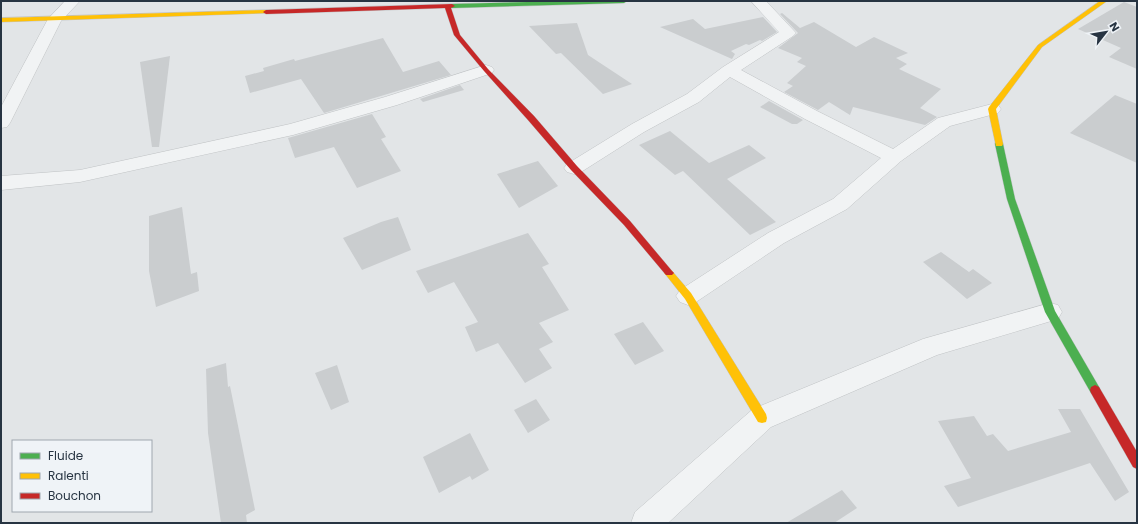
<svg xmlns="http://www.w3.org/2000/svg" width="1138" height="524" font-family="Poppins,sans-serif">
  <rect width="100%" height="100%" fill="#e2e5e7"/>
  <g fill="#cacdcf">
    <polygon points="1124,2 1137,7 1137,69 1109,57 1121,48 1078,29"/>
    <polygon points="782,13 800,28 814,22 856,47 874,37 908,53 896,58 907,64 899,69 941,89 920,108 937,117 925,125 853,107 850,115 829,102 818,110 784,92 793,86 787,83 806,66 797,62 802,58 778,48 798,33 780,14"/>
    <polygon points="763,17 777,32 762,41 760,40 749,45 746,44 731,51 735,54 732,59 660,27 693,19 705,29"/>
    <polygon points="577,23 588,55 632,84 603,94 561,53 556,54 529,26"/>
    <polygon points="383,38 403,72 439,61 451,75 324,113 301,79 250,93 245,76 264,71 263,68 294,59 295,61"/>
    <polygon points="170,56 159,147 152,147 140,62"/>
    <polygon points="460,85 464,90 423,102 420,99"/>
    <polygon points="1115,95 1137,104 1137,163 1070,133"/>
    <polygon points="769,101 803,120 797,124 792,124 760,107"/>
    <polygon points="372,114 386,137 381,139 401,171 357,188 334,147 295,158 288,138"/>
    <polygon points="670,131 709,163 749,145 766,158 727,179 776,222 750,235 683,171 675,175 639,145"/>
    <polygon points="538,161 558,186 519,208 497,174"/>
    <polygon points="182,207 191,274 197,272 199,291 156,307 149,271 149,216"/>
    <polygon points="398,217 411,250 362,270 343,238 381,222"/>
    <polygon points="528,233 549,264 542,267 569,310 539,323 553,342 539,349 552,368 525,383 498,343 476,352 465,327 478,322 454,282 428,293 416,271"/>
    <polygon points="941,252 969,272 973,269 992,283 967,299 923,262"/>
    <polygon points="643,322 664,351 635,365 614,334"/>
    <polygon points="226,363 228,387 230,386 255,510 246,515 247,523 221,523 208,433 206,369"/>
    <polygon points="337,365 349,402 331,410 315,373"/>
    <polygon points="536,399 550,420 528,433 514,410"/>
    <polygon points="1058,409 1080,409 1129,492 1115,501 1090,463 958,507 944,486 971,478 938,421 974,416 987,436 993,434 1008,451 1071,432"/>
    <polygon points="470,433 489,470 472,480 470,476 439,493 423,457"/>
    <polygon points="842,490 857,508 834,523 786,523"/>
  </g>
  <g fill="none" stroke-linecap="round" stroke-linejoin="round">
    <defs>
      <g id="street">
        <polygon points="65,1 80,1 61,21 10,123 7,127 1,128 1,107 48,19"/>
        <polygon points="751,1 766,1 796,33 793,36 741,70 817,111 893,149 938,118 992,104 998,105 1001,109 998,113 950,126 901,161 847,209 784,243 696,302 688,305 680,302 676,296 680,290 768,233 833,199 881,158 805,119 730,77 699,102 644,132 581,172 574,174 567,172 564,168 567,164 632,124 687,94 723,67 779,32"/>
        <polygon points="486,65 492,67 494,70 492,73 397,105 293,135 80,182 1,190 1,176 80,170 290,124 385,97"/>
        <polygon points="1050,303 1058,305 1062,312 1058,319 937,355 771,427 668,523 631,523 635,512 753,409 923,339"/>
      </g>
      <g id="fast">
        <polygon points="565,1 627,1 624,3 452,8 449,6 452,4"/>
        <polygon points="996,142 1002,142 1003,144 1015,199 1055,311 1099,387 1100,390 1099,393 1095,395 1091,393 1045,312 1007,199 995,144"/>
      </g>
      <g id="slow">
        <polygon points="1100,1 1107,1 1042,47 996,109 1003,144 1002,146 996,146 988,109 989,107 1038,45"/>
        <polygon points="266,10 268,11 268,13 1,22 1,18"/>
        <polygon points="669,269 672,271 691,293 766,414 767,418 766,422 762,423 758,422 685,299 666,275 664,273 666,271"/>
      </g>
      <g id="jam">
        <polygon points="452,4 455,6 451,8 460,35 488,69 534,116 577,166 630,221 672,271 674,273 672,275 666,275 624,225 571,170 528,120 484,71 454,35 445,8 266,14 263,12 266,10"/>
        <polygon points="1095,385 1099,387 1137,452 1137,469 1133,467 1091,393 1090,390 1091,387"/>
      </g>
    </defs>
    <use href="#street" stroke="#c0c3c5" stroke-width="1"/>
    <use href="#fast" stroke="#c0c3c5" stroke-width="1"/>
    <use href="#slow" stroke="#c0c3c5" stroke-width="1"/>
    <use href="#jam" stroke="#c0c3c5" stroke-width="1"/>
    <use href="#street" fill="#f1f3f4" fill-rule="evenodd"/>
    <use href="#fast" fill="#4caf50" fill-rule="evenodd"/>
    <use href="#slow" fill="#ffc107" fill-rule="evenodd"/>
    <use href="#jam" fill="#c62828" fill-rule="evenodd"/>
  </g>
  <rect width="1138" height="524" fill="none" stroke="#273442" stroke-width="4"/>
  <rect x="12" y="440" width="140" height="72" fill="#eff3f7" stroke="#9fa7af"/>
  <rect x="20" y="453" width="20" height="6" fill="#4caf50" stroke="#9fa7af"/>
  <text x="48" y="460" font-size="12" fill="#273442">Fluide</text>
  <rect x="20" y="473" width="20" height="6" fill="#ffc107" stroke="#9fa7af"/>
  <text x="48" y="480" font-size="12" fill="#273442">Ralenti</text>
  <rect x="20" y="493" width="20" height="6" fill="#c62828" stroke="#9fa7af"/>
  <text x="48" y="500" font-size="12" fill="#273442">Bouchon</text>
  <g transform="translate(1106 32) rotate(59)" stroke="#eff3f7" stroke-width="3" paint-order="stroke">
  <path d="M0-3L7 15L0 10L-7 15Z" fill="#273442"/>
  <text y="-6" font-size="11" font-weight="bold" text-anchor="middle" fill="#273442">N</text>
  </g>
</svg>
